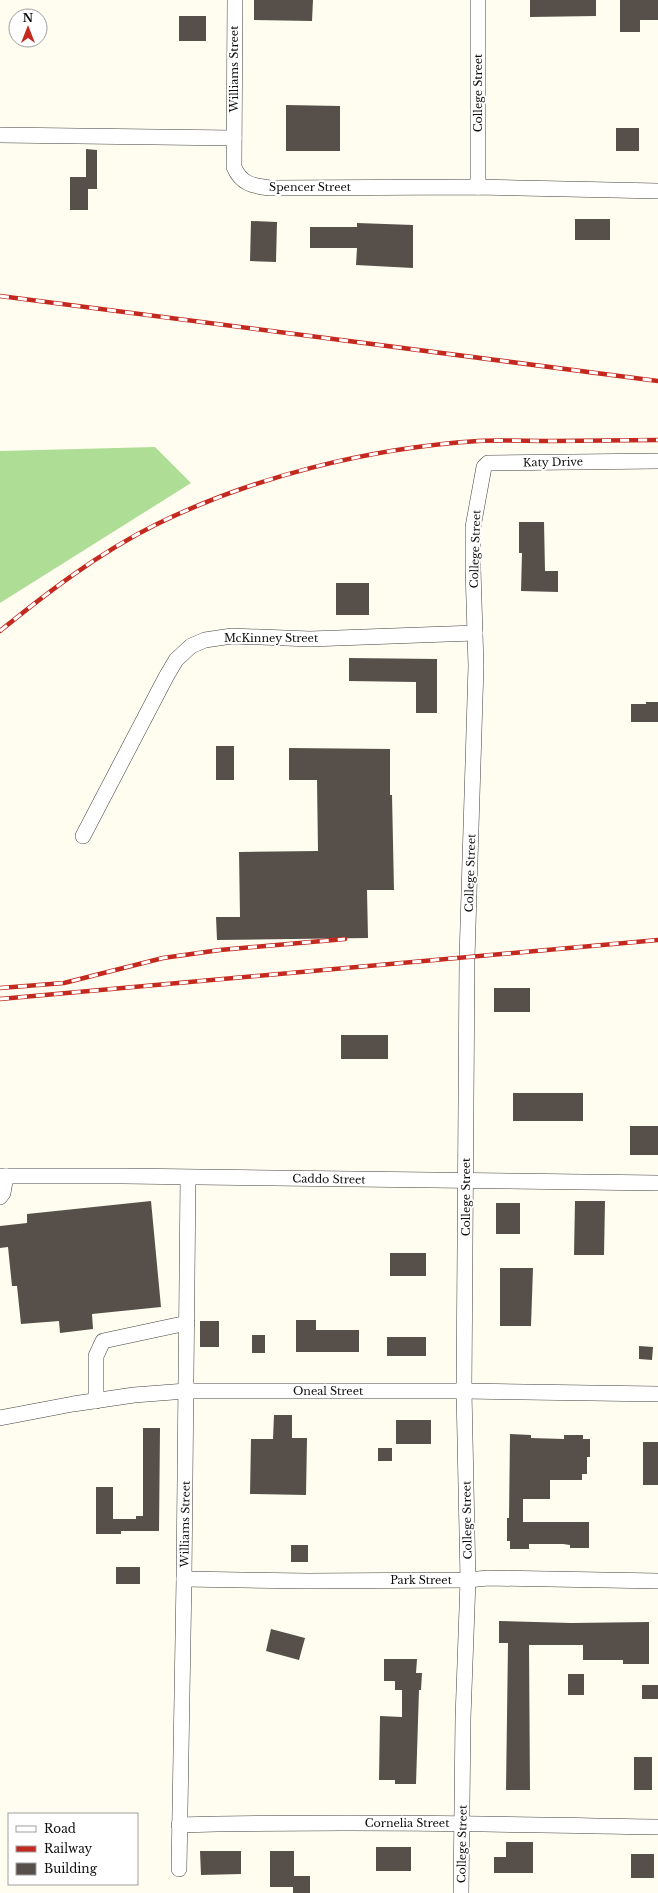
<svg xmlns="http://www.w3.org/2000/svg" width="658" height="1893" font-family="'Libre Baskerville',serif">
  <rect width="100%" height="100%" fill="#fffdef"/>
  <polygon fill="#aedd95" points="155,447 191,483 0,603 0,451"/>
  <g fill="#57504a">
    <polygon points="254,0 313,0 312,21 254,20"/>
    <polygon points="530,0 596,0 596,16 530,17"/>
    <polygon points="620,0 658,0 658,20 640,20 640,32 620,32"/>
    <rect x="179" y="16" width="27" height="25"/>
    <polygon points="286,105 340,106 340,151 286,151"/>
    <rect x="616" y="128" width="23" height="23"/>
    <polygon points="86,149 97,150 97,189 88,189 88,210 70,210 70,177 86,177"/>
    <rect x="575" y="219" width="35" height="21"/>
    <polygon points="251,221 277,222 276,262 250,261"/>
    <polygon points="357,223 413,225 413,268 356,265 357,248 310,248 310,227 357,227"/>
    <polygon points="519,522 544,522 545,571 558,571 558,592 521,591 522,553 519,553"/>
    <rect x="336" y="583" width="33" height="32"/>
    <polygon points="349,658 437,659 437,713 416,713 416,682 349,681"/>
    <polygon points="646,702 658,702 658,722 631,722 631,704 646,704"/>
    <rect x="216" y="746" width="18" height="34"/>
    <polygon points="289,748 390,749 390,795 392,795 394,890 367,890 368,938 217,940 216,917 240,917 239,852 318,851 317,780 289,780"/>
    <rect x="494" y="988" width="36" height="24"/>
    <rect x="341" y="1035" width="47" height="24"/>
    <rect x="513" y="1093" width="70" height="28"/>
    <rect x="630" y="1126" width="28" height="29"/>
    <polygon points="151,1201 161,1307 92,1314 93,1329 60,1333 59,1321 21,1324 17,1286 12,1286 8,1247 0,1248 0,1226 27,1223 27,1214"/>
    <polygon points="575,1201 605,1201 604,1255 574,1255"/>
    <rect x="496" y="1203" width="24" height="31"/>
    <rect x="390" y="1253" width="36" height="23"/>
    <polygon points="500,1268 533,1268 531,1326 500,1326"/>
    <polygon points="296,1320 316,1320 316,1330 359,1330 359,1352 296,1352"/>
    <rect x="200" y="1321" width="19" height="26"/>
    <rect x="252" y="1335" width="13" height="18"/>
    <rect x="387" y="1337" width="39" height="19"/>
    <polygon points="639,1346 653,1347 652,1360 639,1359"/>
    <polygon points="274,1415 292,1415 292,1438 307,1438 306,1495 250,1494 251,1439 273,1439"/>
    <rect x="396" y="1420" width="35" height="24"/>
    <polygon points="143,1428 160,1428 159,1531 121,1531 121,1534 96,1534 96,1487 113,1487 113,1519 136,1519 136,1516 143,1516"/>
    <polygon points="510,1434 531,1435 531,1438 564,1439 564,1435 583,1435 583,1439 590,1439 590,1457 587,1457 587,1474 582,1474 582,1480 550,1480 550,1499 523,1499 523,1522 589,1522 589,1548 570,1548 570,1545 563,1544 529,1544 529,1549 510,1549 510,1541 507,1541 507,1518 509,1518"/>
    <rect x="643" y="1442" width="15" height="43"/>
    <rect x="378" y="1448" width="14" height="13"/>
    <rect x="291" y="1545" width="17" height="17"/>
    <rect x="116" y="1567" width="24" height="17"/>
    <polygon points="499,1621 571,1623 649,1622 649,1664 623,1664 623,1660 583,1660 583,1645 529,1645 530,1790 506,1790 508,1643 499,1643"/>
    <polygon points="271,1629 305,1638 299,1660 266,1651"/>
    <polygon points="384,1659 417,1659 416,1673 422,1673 421,1690 419,1690 416,1784 395,1784 395,1780 379,1780 380,1716 402,1717 402,1690 395,1690 395,1681 384,1681"/>
    <rect x="568" y="1674" width="16" height="21"/>
    <rect x="642" y="1685" width="16" height="14"/>
    <rect x="634" y="1757" width="18" height="33"/>
    <polygon points="506,1842 533,1842 533,1873 494,1873 494,1857 506,1857"/>
    <rect x="376" y="1847" width="35" height="24"/>
    <polygon points="200,1851 241,1851 241,1874 201,1875"/>
    <polygon points="270,1851 294,1851 294,1876 310,1876 310,1893 293,1893 293,1887 270,1887"/>
    <rect x="631" y="1854" width="23" height="24"/>
  </g>
  <g fill="none" stroke-linecap="round" stroke-linejoin="round">
    <defs>
      <g id="minor">
        <path d="M235 0 234 167C241 184 253 186 270 188L478 187 658 191"/>
        <polyline points="478,0 478,187"/>
        <polyline points="0,135 234,138"/>
        <polyline points="83,836 166,677 176,660 191,646 205,640 232,636 310,639 475,633"/>
        <polyline points="0,1176 124,1176 658,1183"/>
        <polyline points="0,1197 3,1193 6,1176"/>
        <polyline points="96,1401 96,1356 103,1341 187,1323"/>
        <polyline points="0,1418 73,1404 134,1395 186,1391 464,1391 658,1394"/>
        <polyline points="184,1579 308,1581 468,1580 488,1578 658,1581"/>
        <path d="M179 1825C339 1821 498 1824 658 1827"/>
        <polyline points="179,1869 184,1579 188,1178"/>
        <polyline points="461,1893 463,1718 468,1580 464,1391 467,958 476,666 473,569 473,527 484,467 488,463 658,461"/>
      </g>
    </defs>
    <use href="#minor" stroke="#414141" stroke-width="16"/>
    <use href="#minor" stroke="#fff" stroke-width="15"/>
    <defs>
      <g id="rail">
        <polyline points="0,296 658,381"/>
        <path d="M0 631C48 592 99 553 155 525 252 477 369 448 478 441 502 440 527 441 552 441 587 441 623 440 658 440"/>
        <polyline points="0,988 64,983 163,958 220,950 345,939"/>
        <polyline points="0,999 658,940"/>
      </g>
    </defs>
    <use href="#rail" stroke="#c42920" stroke-width="4.5"/>
    <use href="#rail" stroke="#fff" stroke-width="3" stroke-dasharray="9" stroke-linecap="butt"/>
  </g>
  <g text-anchor="middle" dominant-baseline="central" stroke-width="4" stroke-linejoin="round" paint-order="stroke">
    <g font-size="11" fill="#0e0e0e" stroke="#fff">
      <text transform="translate(234 69) rotate(-90)">Williams Street</text>
      <text transform="translate(478 93) rotate(-90)">College Street</text>
      <text x="310" y="187">Spencer Street</text>
      <text transform="translate(553 462) rotate(-1)">Katy Drive</text>
      <text transform="translate(475 549) rotate(-88)">College Street</text>
      <text x="271" y="638">McKinney Street</text>
      <text transform="translate(470 873) rotate(-88)">College Street</text>
      <text transform="translate(329 1179) rotate(1)">Caddo Street</text>
      <text transform="translate(466 1197) rotate(-90)">College Street</text>
      <text x="328" y="1391">Oneal Street</text>
      <text transform="translate(467 1520) rotate(-91)">College Street</text>
      <text transform="translate(185 1524) rotate(-89)">Williams Street</text>
      <text x="421" y="1580">Park Street</text>
      <text x="407" y="1823">Cornelia Street</text>
      <text transform="translate(462 1844) rotate(-89)">College Street</text>
    </g>
  </g>
  <rect x="8" y="1813" width="130" height="72" fill="#ffffff" stroke="#9f9f9f"/>
  <rect x="16" y="1826" width="20" height="6" fill="#ffffff" stroke="#9f9f9f"/>
  <text x="44" y="1833" font-size="12" fill="#0e0e0e">Road</text>
  <rect x="16" y="1846" width="20" height="6" fill="#c42920" stroke="#9f9f9f"/>
  <text x="44" y="1853" font-size="12" fill="#0e0e0e">Railway</text>
  <rect x="16" y="1863" width="20" height="12" fill="#57504a" stroke="#9f9f9f"/>
  <text x="44" y="1873" font-size="12" fill="#0e0e0e">Building</text>
  <g transform="translate(28 28)"><circle r="19" fill="#ffffff" stroke="#9f9f9f"/>
  <path d="M0-3L7 15L0 10L-7 15Z" fill="#c42920"/>
  <text y="-6" font-size="11" font-weight="bold" text-anchor="middle" fill="#0e0e0e">N</text>
  </g>
</svg>
